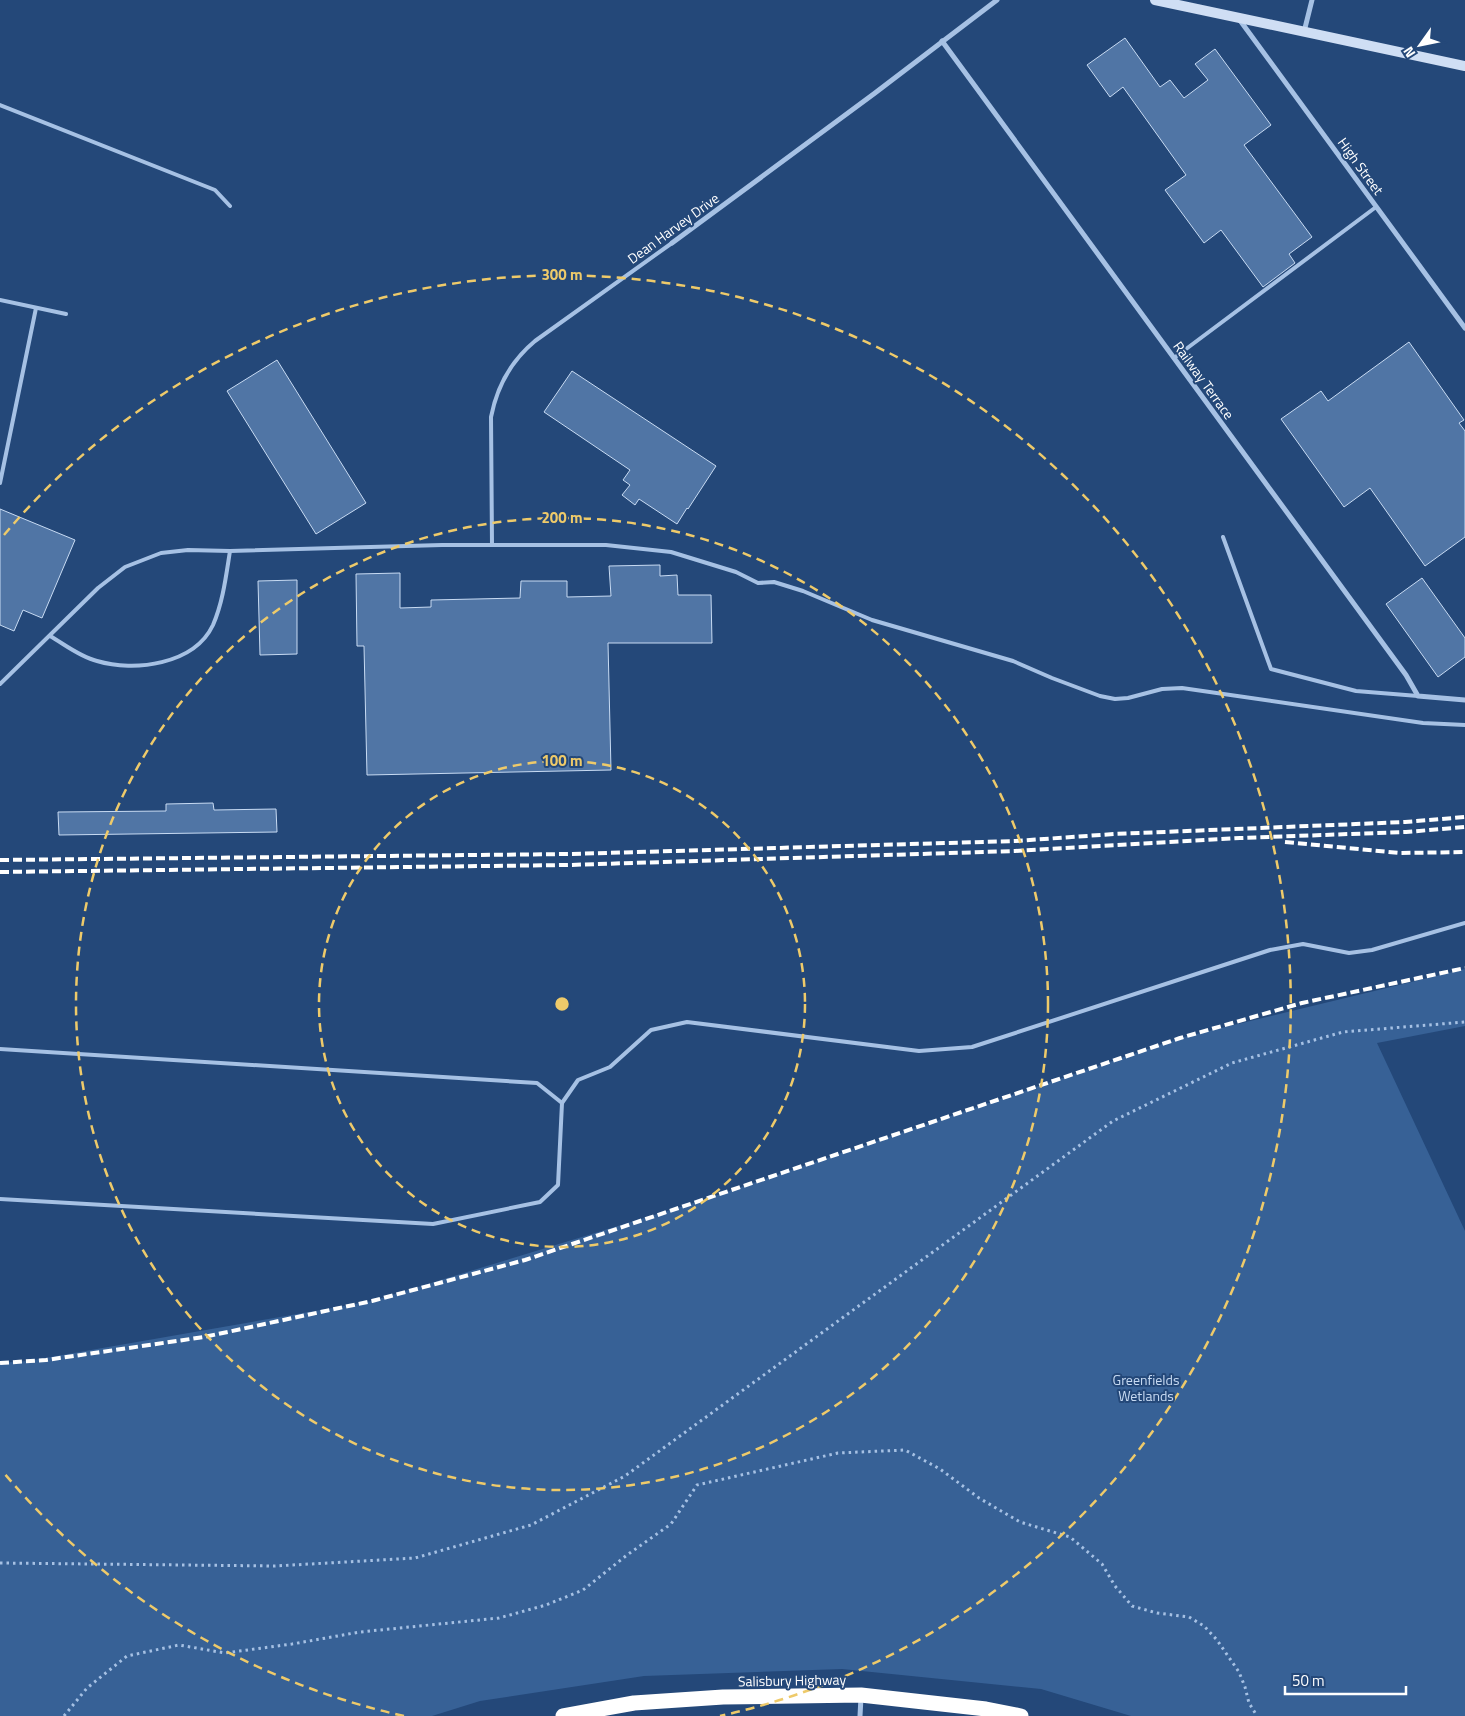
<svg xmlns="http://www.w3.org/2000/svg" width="1465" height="1716" font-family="'Titillium Web',sans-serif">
  <rect width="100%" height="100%" fill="#244879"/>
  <polygon fill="#376196" points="1465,969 1465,1026 1377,1043 1465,1231 1465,1716 1131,1716 1041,1689 842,1669 644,1676 480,1701 432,1716 0,1716 0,1363 28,1361 372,1301 700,1201 1180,1038"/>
  <g fill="#5075a5" stroke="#c8dbf3">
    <polygon points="1125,38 1160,87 1170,80 1184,98 1208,80 1195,64 1215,49 1271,125 1244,145 1312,237 1289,254 1295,263 1263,287 1221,230 1204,243 1165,190 1186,175 1123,87 1110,97 1087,65"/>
    <polygon points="1409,342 1464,420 1459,423 1465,431 1465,537 1425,566 1370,488 1344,507 1281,419 1321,391 1328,401"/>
    <polygon points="277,360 366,503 316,534 227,391"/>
    <polygon points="572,371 716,466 688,509 687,508 677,524 639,499 635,505 622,495 630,485 623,480 630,470 544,412"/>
    <polygon points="0,509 75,540 42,618 23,610 14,631 0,625"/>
    <polygon points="660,565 660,576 677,575 678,595 711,595 712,643 608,643 611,770 367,775 364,646 357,646 356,574 400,573 400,608 431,607 431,600 520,598 521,581 567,581 567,597 611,596 609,566"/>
    <polygon points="1422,578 1465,638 1465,657 1438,677 1386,604"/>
    <polygon points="297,580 297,654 260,655 258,581"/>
    <polygon points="213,803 214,810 276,809 277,832 59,835 58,812 166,811 166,804"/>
  </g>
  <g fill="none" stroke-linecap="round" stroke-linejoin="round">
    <g stroke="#a6c1e4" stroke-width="3" stroke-dasharray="2.5 4" stroke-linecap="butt">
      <polyline points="0,1563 275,1566 415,1558 531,1525 625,1476 1113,1121 1232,1063 1343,1032 1465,1022"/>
      <polyline points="64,1716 87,1688 127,1656 179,1645 225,1653 292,1644 360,1632 499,1618 546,1605 583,1590 627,1555 671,1524 697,1485 838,1453 905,1450 940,1469 979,1498 1020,1522 1070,1537 1102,1564 1115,1586 1132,1606 1157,1613 1189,1617 1204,1626 1217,1640 1239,1672 1245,1687 1249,1703 1257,1716"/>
    </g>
    <g stroke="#a6c1e4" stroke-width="4">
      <polyline points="0,105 215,190 230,206"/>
      <polyline points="0,300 66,314"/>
      <polyline points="1174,358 1376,207"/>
      <polyline points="0,483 36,308"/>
      <polyline points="1223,537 1271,669 1356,691 1418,696"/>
      <path d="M492 545 491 417C497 386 511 361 535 341L672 243"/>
      <path d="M50 636C64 644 80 657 97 661 134 672 194 665 213 625 223 602 226 576 230 551"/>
      <polyline points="0,684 98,588 125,567 161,553 188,550 230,551 442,545 606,545 671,552 736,572 758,583 774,582 803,591 872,620 1013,661 1052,678 1100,696 1115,699 1128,698 1162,689 1182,688 1423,723 1465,725"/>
      <polyline points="0,1049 537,1083 562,1103 558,1185 540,1202 433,1224 0,1199"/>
      <polyline points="562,1103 578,1080 610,1067 651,1030 687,1022 919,1051 972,1047 1270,950 1303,944 1349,953 1372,950 1465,923"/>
    </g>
    <g stroke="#a6c1e4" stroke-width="5">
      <polyline points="1239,19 1465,328"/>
      <polyline points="1304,32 1312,0"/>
      <polyline points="942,41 1406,675 1418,696 1465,700"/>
      <polyline points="672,243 875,93 997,0"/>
      <polyline points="860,1716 861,1697"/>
    </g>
    <polyline stroke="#cfdef4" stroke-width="10" points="1155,0 1465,66"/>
    <polyline stroke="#fff" stroke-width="15" points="563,1716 634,1703 723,1697 861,1695 986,1709 1021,1716"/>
    <g stroke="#fff" stroke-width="4" stroke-dasharray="9 4" stroke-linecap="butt">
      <polyline points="1285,842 1400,853 1465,852"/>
      <polyline points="0,860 570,854 1016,841 1114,834 1405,822 1465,817"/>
      <polyline points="0,872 568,865 1015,851 1240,838 1406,832 1465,827"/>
      <polyline points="0,1363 46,1360 204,1337 372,1301 525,1260 1180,1038 1302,1003 1465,968"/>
    </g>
  </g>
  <g fill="none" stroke="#eeca6a" stroke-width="2.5" stroke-dasharray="9 6">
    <circle cx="562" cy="1004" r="243"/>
    <circle cx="562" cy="1004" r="486"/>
    <path d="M404 1716A729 729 0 0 1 4 1473M4 535A729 729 0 1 1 720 1716"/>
  </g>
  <g text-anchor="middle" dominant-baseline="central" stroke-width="4" stroke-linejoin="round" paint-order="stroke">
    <g font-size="14" fill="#fff" stroke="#244879">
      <text transform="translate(1361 166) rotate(54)">High Street</text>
      <text transform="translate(673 228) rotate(-36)">Dean Harvey Drive</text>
      <text transform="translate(1204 380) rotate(54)">Railway Terrace</text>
      <text transform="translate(792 1680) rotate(-1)">Salisbury Highway</text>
    </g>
    <g font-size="14" fill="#c8dbf3" stroke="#244879">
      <text x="1146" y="1379">Greenfields<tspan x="1146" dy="16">Wetlands</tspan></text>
    </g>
  </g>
  <circle cx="562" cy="1004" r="8" fill="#eeca6a" stroke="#244879" stroke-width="2.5"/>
  <g font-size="15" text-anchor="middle" font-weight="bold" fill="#eeca6a" stroke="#244879" stroke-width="4" stroke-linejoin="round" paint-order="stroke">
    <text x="562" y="280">300 m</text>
    <text x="562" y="523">200 m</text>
    <text x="562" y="766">100 m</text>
  </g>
  <g transform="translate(1420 45) rotate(237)" stroke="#244879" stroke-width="4" paint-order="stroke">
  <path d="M0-4L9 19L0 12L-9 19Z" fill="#ffffff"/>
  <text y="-8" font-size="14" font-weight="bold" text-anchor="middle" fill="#ffffff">N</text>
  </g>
  <path d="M1285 1686v8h121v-8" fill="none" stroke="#ffffff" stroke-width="2.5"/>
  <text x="1292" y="1686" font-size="15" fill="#ffffff" stroke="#244879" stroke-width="4" paint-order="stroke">50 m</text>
</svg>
